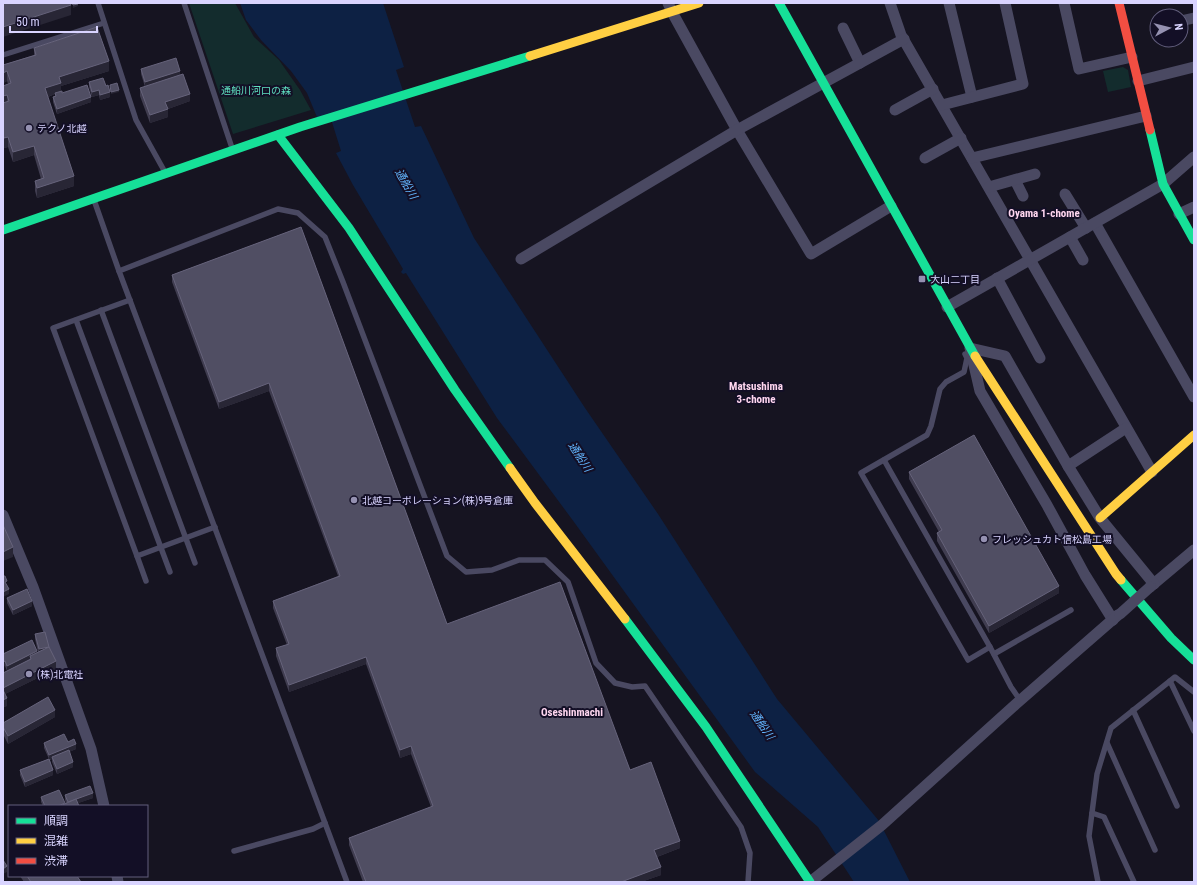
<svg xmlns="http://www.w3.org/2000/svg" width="1197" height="885" font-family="'Roboto Condensed','Noto Sans JP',sans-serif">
  <rect width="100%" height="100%" fill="#161421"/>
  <g fill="#132c2d">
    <polygon points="189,3 235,3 254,37 279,60 300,90 311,110 233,134"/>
    <polygon points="1123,67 1128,70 1131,87 1108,92 1103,71"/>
  </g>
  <polygon fill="#0d2144" points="240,3 383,3 404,67 396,70 415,127 421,126 474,238 585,408 658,514 777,699 879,821 910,882 854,882 818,827 755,772 574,522 497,418 406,273 403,274 401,272 403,269 353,185 336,153 341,151 331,119 319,122 307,93 291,71 261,40 246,20"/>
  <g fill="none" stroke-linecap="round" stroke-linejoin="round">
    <g stroke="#4a4962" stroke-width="5.5">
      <polyline points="98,3 136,120 166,174"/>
      <polyline points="184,3 233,151"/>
      <polyline points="3,55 104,23"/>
      <polyline points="94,200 119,271"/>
      <polyline points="130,300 53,328 137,556 215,527"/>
      <polyline points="101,310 195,563"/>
      <polyline points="76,320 170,572"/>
      <polyline points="965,354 967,358 964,372 946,382 940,389 931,426 927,435 861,473 968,660 990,647 1011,687 1020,700"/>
      <polyline points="884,460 990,647"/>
      <polyline points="137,556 146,581"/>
      <polyline points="994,654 1071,610"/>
      <polyline points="1170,681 1194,731"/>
      <polyline points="1133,710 1177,806"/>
      <polyline points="1107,743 1155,850"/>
      <polyline points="1092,813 1104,817 1134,882"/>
      <polyline points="234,851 313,829 325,823"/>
      <polyline points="347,882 119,271 278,209 298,213 325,237 343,282 447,556 466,572 492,570 519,560 545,560 568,582 596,663 615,683 632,687 645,686 741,827 750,853 748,882"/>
      <polyline points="1098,882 1089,836 1097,774 1111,728 1175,677 1194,692"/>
    </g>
    <g stroke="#4a4962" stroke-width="11">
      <polyline points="668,3 672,12 737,130 811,254 891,206"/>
      <polyline points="890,3 901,35 1152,472"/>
      <polyline points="949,3 972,97"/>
      <polyline points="1064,3 1079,69 1132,57"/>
      <polyline points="1185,20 1194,18"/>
      <polyline points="843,28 860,63"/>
      <polyline points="1138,81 1194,67"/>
      <polyline points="942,105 1023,84 1005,3"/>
      <polyline points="895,110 933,89"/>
      <polyline points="925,158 961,138"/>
      <polyline points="972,158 1146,116"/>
      <polyline points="1015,180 1023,196"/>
      <polyline points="989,187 1035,174"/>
      <polyline points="1065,194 1086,228"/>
      <polyline points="1179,214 1194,207"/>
      <polyline points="1095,223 1194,397"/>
      <polyline points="1070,237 1083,260"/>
      <polyline points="521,259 737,130 904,39"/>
      <polyline points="997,278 1040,358"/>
      <polyline points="947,307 1163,184 1194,157"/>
      <polyline points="1068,466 1126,428"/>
      <polyline points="3,515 33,587 91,749 104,806"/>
      <polyline points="1150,587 1194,550"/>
      <polyline points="1113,620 1085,575 1047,505 980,391 970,348 1005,356 1068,466 1100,518 1154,584"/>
      <polyline points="117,876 118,882"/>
      <polyline points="810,882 882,825 1016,704 1118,615"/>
    </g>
    <g stroke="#16e098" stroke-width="9">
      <polyline points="779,3 975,356"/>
      <polyline points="1150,130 1163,184 1194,240"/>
      <polyline points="278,135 349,228 455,390 510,468"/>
      <polyline points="3,230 300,127 530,56"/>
      <polyline points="1121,580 1171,638 1194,660"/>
      <polyline points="625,619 706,727 810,882"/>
    </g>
    <g stroke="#ffcf43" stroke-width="9">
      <polyline points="530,56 699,3"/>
      <polyline points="975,356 1116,574 1121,580"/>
      <polyline points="510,468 535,503 625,619"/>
      <polyline points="1100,518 1194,435"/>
    </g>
    <polyline stroke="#f24e42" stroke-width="9" points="1119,3 1150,130"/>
    <polyline stroke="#4a4962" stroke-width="11" points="1120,614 1150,587"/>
  </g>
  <g fill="#403d50">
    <polygon points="34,48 109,71 61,86 61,91 62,93 91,102 57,114 53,102 53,97 55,96 55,94 48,97 74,186 37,198 35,191 35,181 41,179 34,155 13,162 8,147 4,148 3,143 3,86 8,84 7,81 3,83 3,65 34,55"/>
    <polygon points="141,69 180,75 190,101 168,109 168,117 150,123 140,96 140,88 145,87 141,74"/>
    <polygon points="89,82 106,86 110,97 100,100 99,95 92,97 89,87"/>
    <polygon points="301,227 447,624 630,770 680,848 657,857 661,875 641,882 363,882 349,845 349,838 431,807 411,754 400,758 366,664 289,692 276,656 276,648 287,645 273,608 273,601 338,576 269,391 219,409 172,282 172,275"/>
    <polygon points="909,472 1059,593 989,633 937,541 937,533 939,532 909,479"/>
    <polygon points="7,598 32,606 13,615 7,603"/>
    <polygon points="35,634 49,647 56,669 5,694 7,706 3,707 3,673 7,671 5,666 3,654 37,653 38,652 35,639"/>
    <polygon points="55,717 8,744 3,734 3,723"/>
    <polygon points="68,742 76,749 69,752 73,767 57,774 52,762 52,759 50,760 53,775 25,787 20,775 20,770 49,759 44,748 44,743"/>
    <polygon points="65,795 93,798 78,803 79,806 43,806 41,802 41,797 65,804 66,803 65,800"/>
    <polygon points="20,876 77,876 81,882 24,882"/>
  </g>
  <g fill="#282635">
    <polygon points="78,4 78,6 73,8 73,5"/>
    <polygon points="71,5 71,15 3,37 3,27"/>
    <polygon points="109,61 109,71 61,86 61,93 55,93 55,94 45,98 45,88 59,77"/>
    <polygon points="7,71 7,81 3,83 3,73"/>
    <polygon points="180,71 180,76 145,87 145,82"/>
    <polygon points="99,90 99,95 92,97 92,92"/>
    <polygon points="119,90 119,92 111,94 111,92"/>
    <polygon points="110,92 110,97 100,100 100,95"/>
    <polygon points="190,94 190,101 165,110 165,102"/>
    <polygon points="7,95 7,104 3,106 3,96"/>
    <polygon points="91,97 91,102 57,114 57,109"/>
    <polygon points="168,109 168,117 150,123 150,115"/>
    <polygon points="8,137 8,147 4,148 4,138"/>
    <polygon points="34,146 34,155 13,162 13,152"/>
    <polygon points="74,176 74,186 37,198 37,188"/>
    <polygon points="269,383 269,391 219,409 219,402"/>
    <polygon points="13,547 13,557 3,561 3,552"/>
    <polygon points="1059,586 1059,593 989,633 989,626"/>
    <polygon points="9,589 9,594 3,597 3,592"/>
    <polygon points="32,601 32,606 13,615 13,610"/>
    <polygon points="4,610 4,620 3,621 3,611"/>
    <polygon points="49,647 49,652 39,654 39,649"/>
    <polygon points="37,651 37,656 30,656 30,659 7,671 7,666"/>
    <polygon points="366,657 366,664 289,692 289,685"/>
    <polygon points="5,661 5,666 3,667 3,662"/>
    <polygon points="56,661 56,669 3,695 3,688"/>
    <polygon points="7,698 7,706 3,707 3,700"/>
    <polygon points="55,710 55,717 8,744 8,736"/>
    <polygon points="76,744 76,749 53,759 52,757 52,759 49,760 49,755"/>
    <polygon points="411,746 411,754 400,758 400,750"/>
    <polygon points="73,762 73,767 57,774 57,769"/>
    <polygon points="53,770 53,775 25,787 25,782"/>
    <polygon points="93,793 93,798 70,806 68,806 68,802"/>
    <polygon points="680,841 680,848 654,858 654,850"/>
    <polygon points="7,866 7,872 3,874 3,869"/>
    <polygon points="661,867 661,875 641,882 621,882"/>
  </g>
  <g fill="#504e63" stroke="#66637b">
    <polygon points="3,3 70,3 71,5 3,27"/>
    <polygon points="72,3 78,3 78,4 73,5"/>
    <polygon points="97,27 109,61 59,77 61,83 45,88 74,176 37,188 35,181 44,178 34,146 13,152 8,137 4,138 3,134 3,103 9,101 7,95 3,96 3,86 11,83 7,71 3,73 3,65 36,55 34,48"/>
    <polygon points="176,58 180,71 145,82 141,69"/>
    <polygon points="183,74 190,94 165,102 168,109 150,115 140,88"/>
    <polygon points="103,78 106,86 108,85 110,92 100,95 99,90 92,92 89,82"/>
    <polygon points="117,83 119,90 111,92 110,85"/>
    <polygon points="87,85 91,97 57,109 53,97 56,96 55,93 62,91 62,93"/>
    <polygon points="301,227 447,624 560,582 630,770 651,762 680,841 654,850 661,867 621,882 366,882 349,838 433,806 411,746 400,750 366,657 289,685 276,648 289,644 273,601 340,576 269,383 219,402 172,275"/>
    <polygon points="974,435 1059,586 989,626 937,533 942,530 909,472"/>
    <polygon points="3,525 13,547 3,552"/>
    <polygon points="3,576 5,576 7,581 5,582 9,589 3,592"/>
    <polygon points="27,589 32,601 13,610 7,598"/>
    <polygon points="45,632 49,647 39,649 35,634"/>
    <polygon points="32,640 37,651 7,666 5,661 3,662 3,654"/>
    <polygon points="49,647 56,661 3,688 3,673 31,659 30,656"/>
    <polygon points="3,690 7,698 3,700"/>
    <polygon points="48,697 55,710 8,736 3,727 3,723"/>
    <polygon points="64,734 68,742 74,739 76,744 49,755 44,743"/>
    <polygon points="69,750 73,762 57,769 52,757"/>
    <polygon points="49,759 53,770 25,782 20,770"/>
    <polygon points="90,786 93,793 68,802 65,795"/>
    <polygon points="59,790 65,803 58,806 45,806 41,797"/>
    <polygon points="76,799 79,806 60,806"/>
    <polygon points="3,860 7,866 3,869"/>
    <polygon points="27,876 77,876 81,882 31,882"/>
  </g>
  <g fill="#9591b1" stroke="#130f26" stroke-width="1.5">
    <circle cx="29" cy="128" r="4"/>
    <rect x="918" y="275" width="8" height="8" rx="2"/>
    <circle cx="354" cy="500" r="4"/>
    <circle cx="984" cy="539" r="4"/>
    <circle cx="29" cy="674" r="4"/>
  </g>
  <g text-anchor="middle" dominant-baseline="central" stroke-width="4" stroke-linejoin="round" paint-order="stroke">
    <g font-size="10" fill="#5fe0c0" stroke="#130f26">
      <text x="256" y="90">通船川河口の森</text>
    </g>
    <g font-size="10" fill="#d9d4ff" stroke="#130f26" text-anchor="start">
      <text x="37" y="128">テクノ北越</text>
      <text x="930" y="279">大山二丁目</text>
      <text x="362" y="500">北越コーポレーション(株)9号倉庫</text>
      <text x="992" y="539">フレッシュカト信松島工場</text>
      <text x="37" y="674">(株)北電社</text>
    </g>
    <g font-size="11" font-style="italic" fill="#62b6ff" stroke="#130f26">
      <text transform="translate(406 184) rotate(60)">通船川</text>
      <text transform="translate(580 457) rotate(57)">通船川</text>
      <text transform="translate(762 725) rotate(55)">通船川</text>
    </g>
    <g font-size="11" font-weight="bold" fill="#ffd6f0" stroke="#130f26">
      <text x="1044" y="213">Oyama 1-chome</text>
      <text x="756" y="386">Matsushima<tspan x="756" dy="13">3-chome</tspan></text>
      <text x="572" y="712">Oseshinmachi</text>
    </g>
  </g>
  <rect width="1197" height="885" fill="none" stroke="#d9d4ff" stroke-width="8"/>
  <rect x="8" y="805" width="140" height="72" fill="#130f26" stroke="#625e7d"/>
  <rect x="16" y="818" width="20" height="6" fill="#16e098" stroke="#625e7d"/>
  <text x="44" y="825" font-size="12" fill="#d9d4ff">順調</text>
  <rect x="16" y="838" width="20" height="6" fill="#ffcf43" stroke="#625e7d"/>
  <text x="44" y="845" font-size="12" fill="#d9d4ff">混雑</text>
  <rect x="16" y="858" width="20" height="6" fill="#f24e42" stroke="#625e7d"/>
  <text x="44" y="865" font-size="12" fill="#d9d4ff">渋滞</text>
  <g transform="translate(1169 28) rotate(83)"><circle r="19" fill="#130f26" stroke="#625e7d"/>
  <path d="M0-3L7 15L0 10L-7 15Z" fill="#9591b1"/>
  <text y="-6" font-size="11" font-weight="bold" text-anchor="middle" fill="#d9d4ff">N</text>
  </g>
  <path d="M10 26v6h87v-6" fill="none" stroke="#d9d4ff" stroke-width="2"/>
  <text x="16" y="26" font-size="12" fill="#d9d4ff" stroke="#130f26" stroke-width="3" paint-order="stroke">50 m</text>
</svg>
